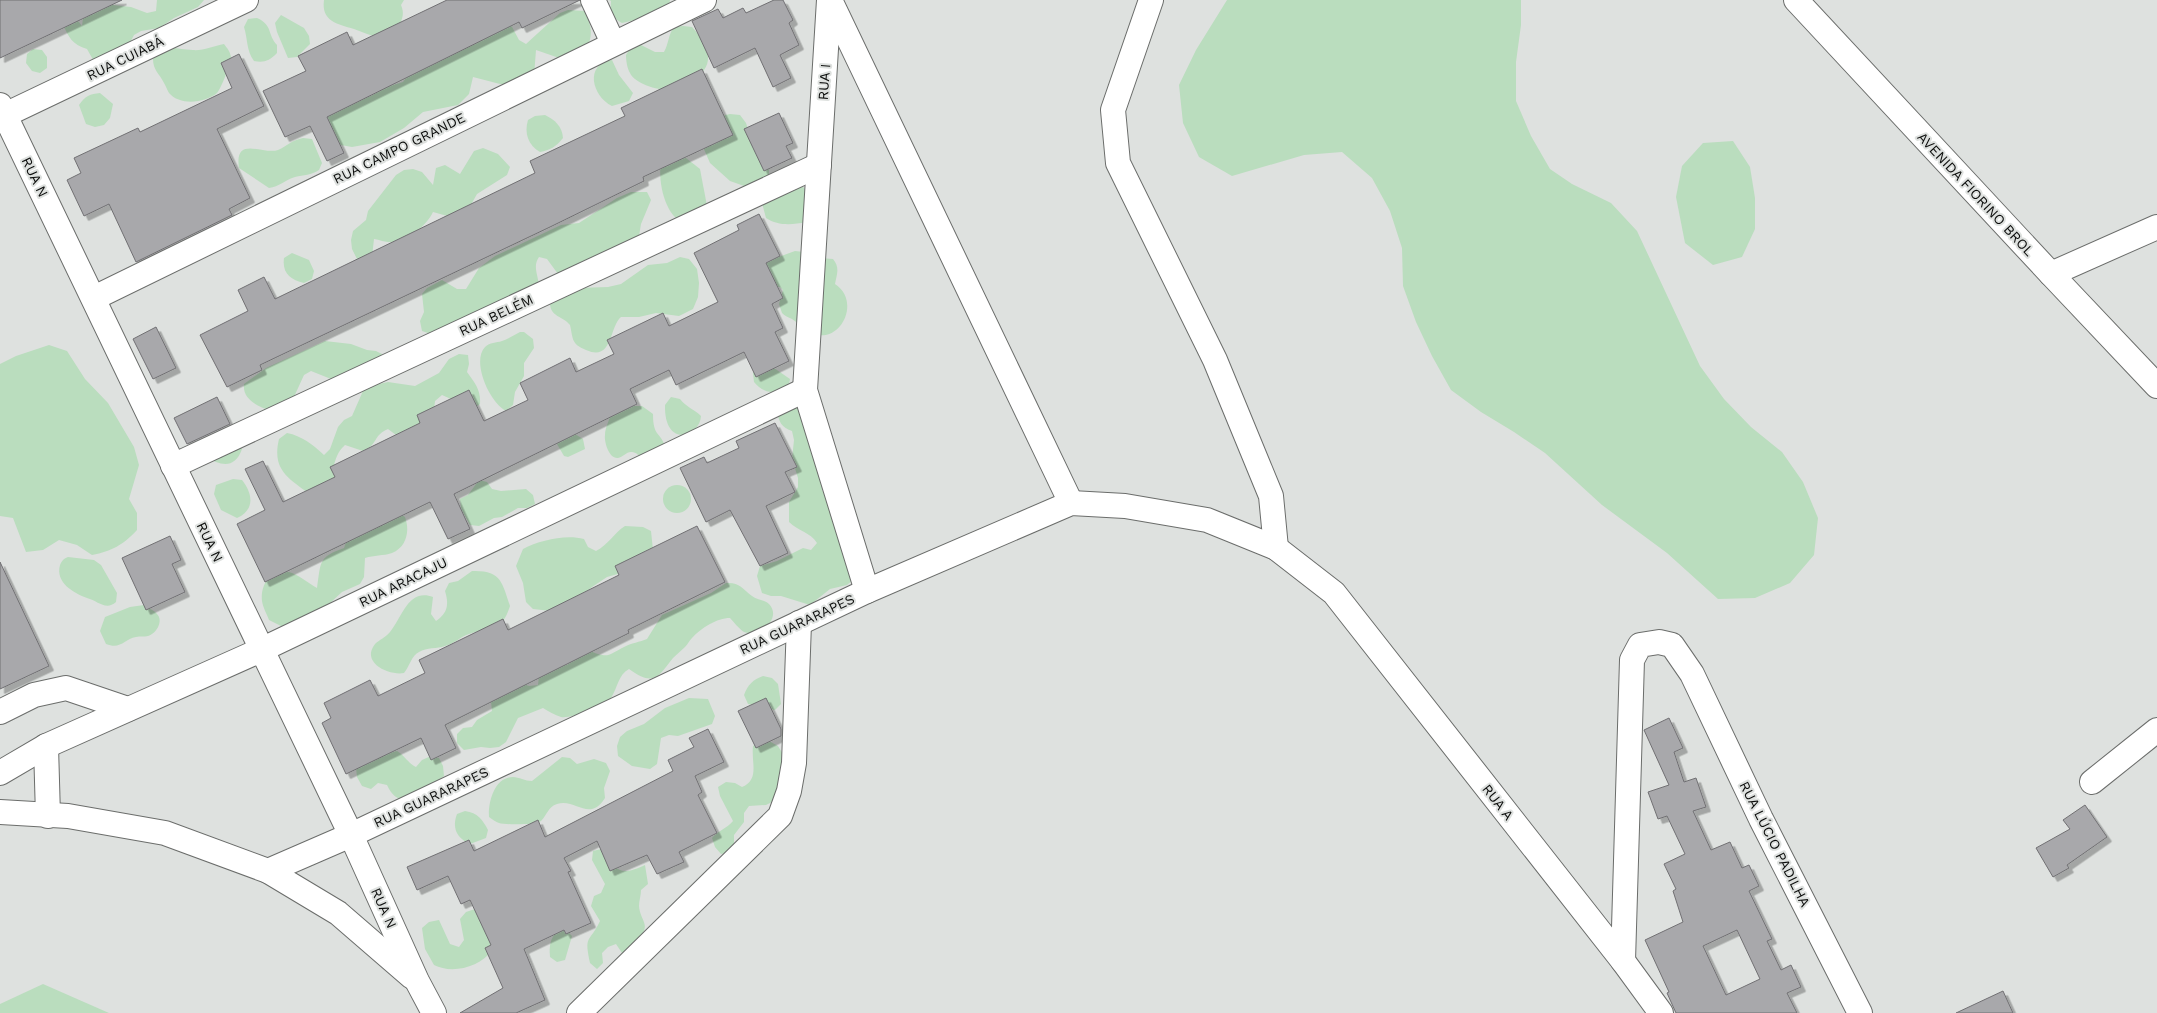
<svg xmlns="http://www.w3.org/2000/svg" width="2157" height="1013" font-family="'Work Sans',sans-serif">
  <defs>
    <filter id="shadow"><feDropShadow dx="4.5" dy="4.5" stdDeviation="0" flood-color="#0004"/></filter>
  </defs>
  <rect width="100%" height="100%" fill="#dee1df"/>
  <g fill="#baddbe">
    <path d="M157 0H204L198 7 174 18 159 28 141 31 134 35 126 50 96 65 87 49C73 45 68 37 63 24L73 14 82 26 83 18 104 4 131 7 147 13 156 11Z"/>
    <path d="M324 0H404L401 5C408 21 394 32 381 38 371 36 363 32 354 29 337 24 321 21 324 0Z"/>
    <path d="M609 0H670L669 6 639 19 622 23C612 18 610 12 611 1Z"/>
    <polygon points="1227,0 1521,0 1521,25 1516,62 1516,101 1531,136 1550,169 1572,184 1611,203 1637,231 1700,366 1724,399 1751,427 1782,452 1803,482 1818,518 1814,555 1790,583 1755,598 1718,599 1667,553 1602,505 1545,453 1514,432 1481,412 1451,390 1432,356 1416,322 1403,286 1402,248 1390,211 1372,178 1342,152 1304,155 1232,176 1199,157 1183,123 1179,85 1196,50"/>
    <path d="M568 10 585 11C591 25 594 35 586 49L562 59 536 50 534 76 519 85 500 84 473 77 469 94 458 105 423 112 404 128 380 142 352 147 335 144 323 116 334 103 371 96 386 87 403 82 408 75 511 25 519 40 526 44 560 13Z"/>
    <polygon points="281,15 304,28 309,36 310,44 297,57 288,58 277,32 275,23"/>
    <path d="M257 18C273 25 267 34 277 45V53C269 61 264 63 254 61 246 50 248 40 244 27L248 19Z"/>
    <path d="M683 26 692 27C711 47 717 68 689 82 684 84 677 89 671 90 660 91 635 84 630 73 627 68 626 60 626 55L631 47 639 44 655 52H664C669 43 668 35 674 27Z"/>
    <path d="M224 44C227 48 230 51 231 57 231 63 221 89 217 93 205 103 180 106 169 93 167 90 166 86 164 83 159 73 153 70 153 59 168 42 174 50 193 50 202 51 214 46 224 44Z"/>
    <polygon points="33,49 42,50 47,57 47,68 40,73 32,71 26,63 27,54"/>
    <path d="M612 60 619 75 633 93 629 101 612 106C592 96 584 64 612 60Z"/>
    <path d="M100 93 113 104 110 118 104 125 95 127 86 124 79 105C85 96 90 94 100 93Z"/>
    <polygon points="730,114 740,115 746,123 751,139 769,168 769,176 747,187 730,181 710,163 703,147 721,116"/>
    <path d="M545 115C555 120 562 126 563 138 556 147 550 150 540 152 528 145 524 133 528 120L535 116Z"/>
    <path d="M303 138 312 139 322 163 319 170C311 175 304 175 295 177 285 180 279 187 269 188L239 168C234 135 263 155 278 150 287 146 292 140 303 138Z"/>
    <polygon points="1733,141 1750,167 1755,198 1755,229 1742,257 1713,265 1685,243 1676,197 1682,166 1703,143"/>
    <path d="M483 148 498 154 510 167 507 175 477 194 468 210 451 217 433 212C427 225 408 241 393 242 387 243 380 240 374 239L372 257 365 262 357 259 352 249 351 240 353 231 366 220 368 211 396 175 404 170 413 169 422 172 433 185 436 168 445 165 460 174 474 151Z"/>
    <path d="M678 155 686 158 700 169 707 206 678 220C663 208 658 179 661 160Z"/>
    <path d="M798 187H803L807 191 806 222C792 225 778 226 766 218L762 203Z"/>
    <path d="M631 192H647L651 200 641 224 638 242 625 251H605L599 256 558 274 547 259 539 257C532 267 539 276 539 288L431 334 422 331 420 321 424 312 422 294 427 288 442 280 457 289H466L479 268 495 256 561 225 579 223 617 198Z"/>
    <path d="M795 251 804 252 820 258 833 259C840 268 837 273 835 284 860 300 843 339 818 335 805 333 801 325 792 319 788 317 785 316 782 313L779 304 783 290 780 287H766L751 267Z"/>
    <path d="M292 253 309 260 314 271 312 279 304 283C290 280 282 273 284 258Z"/>
    <path d="M680 257 689 259 697 269 699 283 698 297 693 309 679 316 656 313 639 317H621C609 327 613 362 586 350 571 344 573 338 570 325 563 316 550 317 550 303L577 288 608 287 621 284 648 265 667 263Z"/>
    <path d="M520 332H524L533 339 534 348 524 363V376L515 392 513 405 506 411C490 403 471 362 485 347 490 342 496 343 502 341 508 339 514 335 520 332Z"/>
    <path d="M325 341 351 344 367 350 376 351 382 354V360L345 378 331 379 311 371 304 375 293 399 270 410C258 407 242 399 244 384L266 368Z"/>
    <path d="M49 345 67 351 85 379 108 403 134 447 139 465 129 499 137 513V530C123 545 112 551 92 555L77 545 59 540 43 550 26 552 13 518 0 516V364L16 356Z"/>
    <path d="M459 354 468 355 469 364 467 372C475 383 481 390 480 404L473 409 442 395 435 401 434 410 421 429 396 435 388 429C373 435 378 445 363 451L345 445C337 452 336 459 333 468L405 517C410 530 407 547 392 553 383 556 374 555 365 558L364 577 360 584 342 592 317 615 285 628 269 620C267 614 263 608 262 601 260 585 271 567 289 572 299 575 308 583 317 588 321 562 318 557 344 548L347 539C339 527 330 512 319 502 297 481 270 476 279 439L287 433C302 436 312 444 324 455L330 449 338 427 344 420 352 416 363 391 370 386 388 382 415 386 439 373 449 359Z"/>
    <path d="M774 368 790 379C789 385 788 386 783 389 771 395 763 392 754 382L753 373 756 369Z"/>
    <path d="M671 397 680 399C686 407 694 409 701 416 700 437 664 449 665 405Z"/>
    <path d="M800 398 826 482 822 490 837 512 854 579 847 585 830 589 810 605 781 596H771L762 593 757 576 760 566 777 561 803 548 811 550 817 543C810 532 798 531 789 522V502L798 487V478L792 459 794 440 792 431C781 427 779 422 777 411Z"/>
    <path d="M630 403 634 406H642L653 414C653 438 661 431 666 449L642 458C639 456 636 452 632 452 627 451 623 457 618 458 609 459 604 442 605 435 605 427 610 420 611 412Z"/>
    <polygon points="575,434 583,439 585,449 568,457 564,456 557,444 559,440"/>
    <path d="M238 441 242 449C235 469 221 466 206 457Z"/>
    <path d="M233 479 242 480C253 494 255 510 237 518L221 510 214 494 216 485Z"/>
    <polygon points="479,480 487,482 492,489 501,491 526,489 533,495 535,504 527,508 518,508 502,517 494,518 479,526 470,525 461,509 460,499 468,495"/>
    <circle cx="677" cy="499" r="14"/>
    <path d="M625 526 643 527 651 531 653 550 632 570 607 577 592 587 578 599 551 611 533 609 526 602 523 583 516 566 523 549C540 540 566 534 584 539L588 547 596 551C608 545 614 533 625 526Z"/>
    <path d="M68 557 94 560 101 565 117 593 116 602C106 611 98 601 87 598 74 593 55 583 60 565 62 561 63 559 68 557Z"/>
    <path d="M472 571C501 570 502 582 510 606 501 634 491 626 469 634 460 637 454 644 445 646 437 649 427 647 419 652 411 656 410 666 404 673 390 676 360 663 375 644 379 640 386 637 390 632 402 618 408 588 433 597L431 614 436 621C448 613 449 604 445 591L449 583 458 581Z"/>
    <path d="M726 583C739 582 742 588 752 596 757 600 765 600 769 604 783 619 758 638 744 632 739 629 734 622 730 618 717 618 701 628 692 638 689 641 688 644 685 647 681 651 677 654 673 658 658 677 654 687 629 669 618 675 618 687 611 698 605 706 571 719 561 717 555 715 548 711 543 708L518 718 506 742 499 747 490 748 481 747 464 750 457 743V734L463 728 472 727 477 720 492 711 491 702 521 683 529 686 538 685 539 676 558 663 567 665 581 654 590 651C609 659 608 655 624 647 631 643 640 642 647 639L662 615 711 593Z"/>
    <path d="M144 605C148 608 154 610 157 614 164 621 156 634 148 636 144 637 140 636 136 637 124 639 121 650 106 644L100 631 105 617 130 607Z"/>
    <path d="M763 676 772 678 778 684 781 704 775 710 748 704 744 695C748 684 753 680 763 676Z"/>
    <polygon points="689,698 708,699 715,716 712,724 678,736 669,735 661,738 657,764 650,769 632,766 618,756 617,746 620,737 627,731 644,724 665,708"/>
    <path d="M769 741 778 746 786 759 774 801 766 805 749 806 744 813V822L734 835V844L730 852 721 854 715 847 712 838C719 830 726 829 733 821L720 796 718 787 726 782 735 783 742 787C760 779 751 763 753 746L760 742Z"/>
    <path d="M397 751C405 756 408 763 416 767L422 760 431 756 439 758 443 766 444 776 408 801C397 799 392 796 387 785L378 783 371 789 362 786 357 777 356 768 388 753Z"/>
    <path d="M562 757 570 758 577 764 594 759 606 763 610 771 604 788 605 798C589 823 576 798 557 804 548 807 547 815 541 821 536 825 506 825 499 823 496 822 492 819 489 817 488 803 494 777 513 777 519 777 525 781 532 781Z"/>
    <path d="M465 811C478 813 482 819 488 830L486 838 470 844C456 838 452 827 457 814Z"/>
    <path d="M601 849C618 871 619 877 645 865L648 884 641 890C641 895 639 901 639 906 640 921 653 926 637 939L633 955 626 959 616 944 608 947 602 953 603 963 597 969 590 963C584 934 589 944 600 921L591 906 594 896 601 893 605 884 592 860 593 851Z"/>
    <path d="M475 909 498 935C496 940 494 946 492 950 480 968 451 974 434 965L425 949 422 928 429 922 439 920 450 944 459 947 464 940 460 919 466 912Z"/>
    <path d="M566 930 572 936 565 960 557 962 550 957C549 946 550 939 557 931Z"/>
    <polygon points="43,984 109,1013 0,1013 0,1004"/>
  </g>
  <g fill="#a8a8ab" stroke="#717073" fill-rule="evenodd" filter="url(#shadow)">
    <polygon points="0,0 122,0 0,58"/>
    <polygon points="447,0 580,0 522,28 519,22 327,117 344,153 327,161 310,126 285,137 263,91 306,71 298,56 347,32 353,45"/>
    <polygon points="774,0 783,0 793,20 789,23 799,45 780,55 791,78 773,87 755,48 714,68 692,21 718,9 723,18 743,8 746,13"/>
    <polygon points="239,54 264,106 217,129 250,198 229,209 232,215 136,262 109,204 84,216 67,180 81,173 74,158 138,128 140,132 232,88 221,63"/>
    <polygon points="702,69 733,135 643,177 644,181 550,227 260,365 262,370 227,387 200,335 248,311 238,290 264,277 275,299 535,173 530,161 625,116 621,108"/>
    <polygon points="779,113 793,143 786,146 792,158 764,171 744,129"/>
    <polygon points="759,214 780,256 766,263 783,298 772,304 783,328 775,332 789,361 756,377 744,352 676,385 669,370 630,389 637,404 454,494 470,529 448,539 430,502 265,582 237,524 265,510 245,469 263,461 283,502 335,477 330,467 420,423 417,415 469,390 484,421 528,400 520,383 570,358 576,372 614,354 607,340 663,313 669,326 718,302 694,253 739,230 737,225"/>
    <polygon points="156,327 176,368 153,379 133,339"/>
    <polygon points="217,397 230,424 187,444 174,418"/>
    <polygon points="775,423 797,467 785,472 795,492 766,506 788,553 760,566 730,510 706,522 680,468 704,457 707,463 739,448 736,441"/>
    <polygon points="697,526 725,582 628,630 629,633 445,725 456,748 431,760 421,738 346,774 322,723 331,718 324,703 370,680 378,696 425,673 419,660 503,619 508,630 619,575 615,566"/>
    <polygon points="170,536 181,560 172,564 185,592 146,610 122,558"/>
    <polygon points="0,562 49,666 0,689"/>
    <polygon points="766,698 781,729 781,736 756,748 738,711"/>
    <path d="M1669 718 1683 748 1674 752 1684 782 1696 778 1706 807 1693 811 1711 850 1730 842 1742 868 1749 865 1759 886 1749 891 1772 939 1767 941 1781 970 1791 965 1801 987 1787 993 1797 1013H1676L1667 993 1669 992 1645 940 1683 922 1673 891 1676 889 1664 864 1685 854 1667 816 1658 819 1648 792 1669 785 1644 730ZM1737 930 1760 979 1726 995 1703 946Z"/>
    <polygon points="708,729 724,762 695,776 702,792 698,795 717,833 679,852 684,862 657,874 647,855 610,871 597,841 564,858 571,871 568,872 591,923 566,934 564,930 524,949 545,1000 516,1013 460,1013 503,988 485,948 491,945 470,900 461,904 448,876 417,890 407,867 469,840 474,851 538,820 545,837 673,771 668,760 694,747 689,738"/>
    <polygon points="2085,805 2107,837 2067,865 2069,868 2053,877 2036,848 2070,829 2063,820"/>
    <polygon points="2003,991 2013,1013 1956,1013"/>
  </g>
  <g fill="none" stroke-linecap="round" stroke-linejoin="round">
    <defs>
      <g id="minor">
        <polyline points="593,0 613,43"/>
        <polyline points="829,0 805,390 867,591"/>
        <polyline points="830,0 1071,503"/>
        <polyline points="1151,0 1113,110 1118,163 1215,360 1271,496 1276,548"/>
        <polyline points="1796,0 2051,274 2157,386"/>
        <polyline points="0,105 351,835 417,981 434,1013"/>
        <polyline points="5,115 246,0"/>
        <polyline points="2051,274 2157,227"/>
        <polyline points="94,298 704,0"/>
        <polyline points="173,466 819,165"/>
        <polyline points="0,712 34,695 66,688 128,709"/>
        <polyline points="46,746 48,816"/>
        <polyline points="0,773 46,746 261,650 805,390"/>
        <polyline points="2092,782 2157,730"/>
        <polyline points="0,812 68,816 165,833 268,871 338,913 412,977"/>
        <polyline points="268,871 351,835 867,591 1071,503 1125,506 1207,520 1276,548 1334,593 1623,961 1661,1013"/>
        <polyline points="1623,961 1632,660 1640,645 1659,642 1672,645 1692,674 1761,819 1860,1013"/>
        <polyline points="579,1013 780,816 789,791 794,763 799,623"/>
      </g>
    </defs>
    <use href="#minor" stroke="#6b6d6b" stroke-width="26"/>
    <use href="#minor" stroke="#fff" stroke-width="24"/>
  </g>
  <g text-anchor="middle" dominant-baseline="central" stroke-width="4" stroke-linejoin="round" paint-order="stroke">
    <g font-size="14" fill="#0b0c0b" stroke="#dee1df">
      <text transform="translate(125 58) rotate(-26)">RUA CUIABÁ</text>
      <text transform="translate(824 82) rotate(-86)">RUA I</text>
      <text transform="translate(399 148) rotate(-26)">RUA CAMPO GRANDE</text>
      <text transform="translate(35 177) rotate(64)">RUA N</text>
      <text transform="translate(1976 194) rotate(47)">AVENIDA FIORINO BROL</text>
      <text transform="translate(496 315) rotate(-25)">RUA BELÉM</text>
      <text transform="translate(210 542) rotate(64)">RUA N</text>
      <text transform="translate(403 582) rotate(-26)">RUA ARACAJU</text>
      <text transform="translate(797 624) rotate(-25)">RUA GUARARAPES</text>
      <text transform="translate(431 797) rotate(-25)">RUA GUARARAPES</text>
      <text transform="translate(1498 802) rotate(52)">RUA A</text>
      <text transform="translate(1775 844) rotate(63)">RUA LÚCIO PADILHA</text>
      <text transform="translate(384 908) rotate(66)">RUA N</text>
    </g>
  </g>
</svg>
